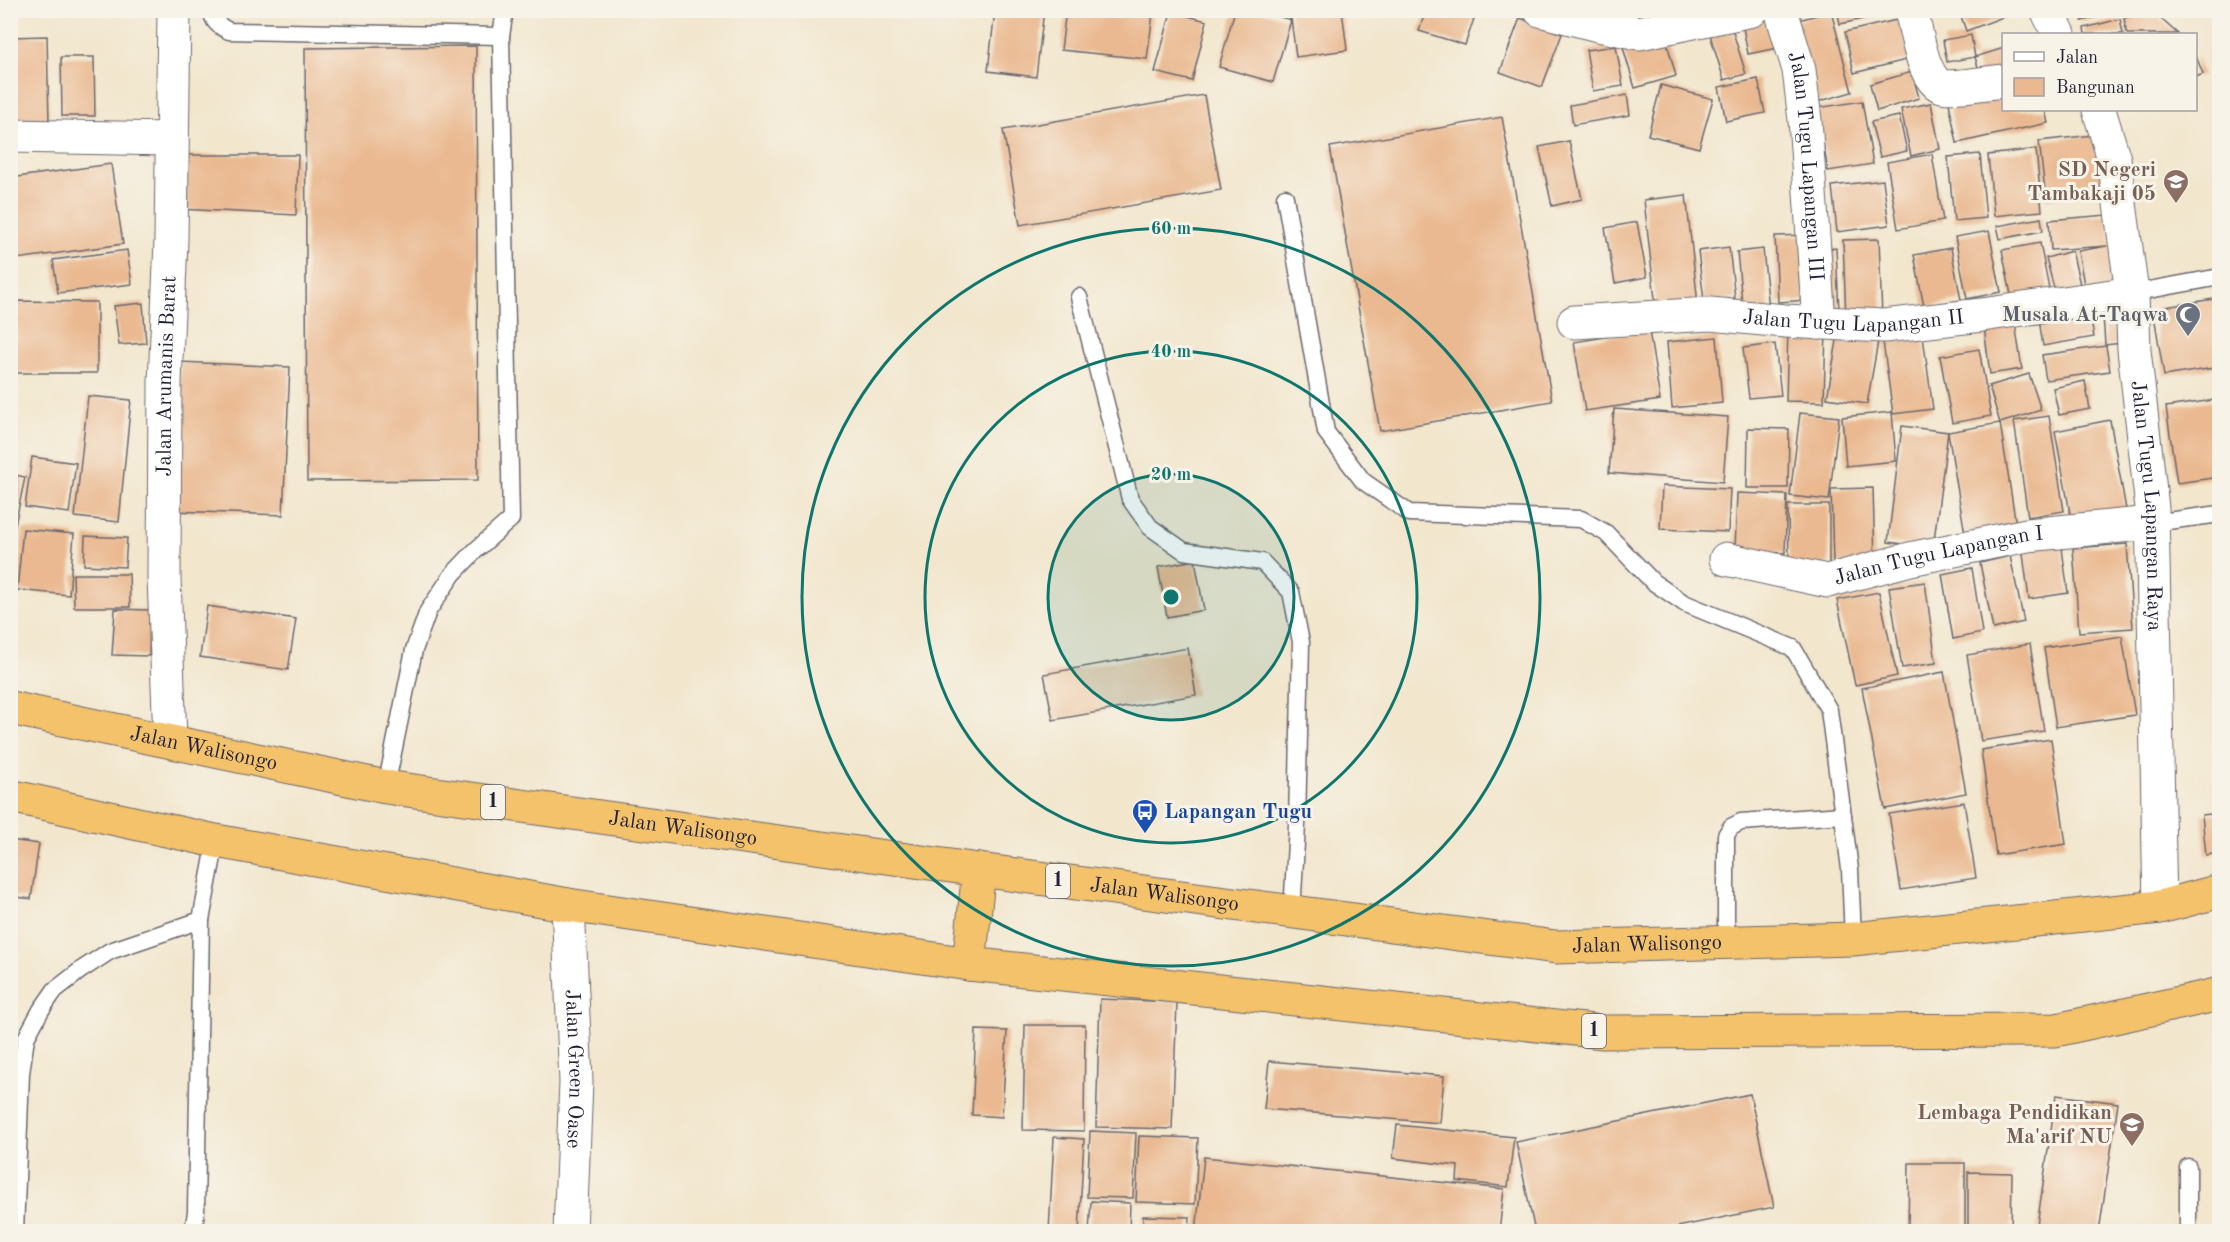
<svg xmlns="http://www.w3.org/2000/svg" width="2230" height="1242" font-family="'Old Standard TT',serif">
  <rect width="100%" height="100%" fill="#f7f3e8"/>
  <filter id="ink" filterUnits="userSpaceOnUse"><feTurbulence type="fractalNoise" baseFrequency=".0167" numOctaves="2"/><feDisplacementMap in="SourceGraphic" scale="12" xChannelSelector="R" yChannelSelector="G"/><feConvolveMatrix kernelMatrix="1 2 1 2 8 2 1 2 1" color-interpolation-filters="sRGB"/></filter>
  <filter id="wash" filterUnits="userSpaceOnUse"><feTurbulence type="fractalNoise" baseFrequency=".008" numOctaves="4" result="noise"/><feDisplacementMap in="SourceGraphic" scale="24" xChannelSelector="R" yChannelSelector="G"/><feGaussianBlur stdDeviation="1.35" result="paint"/><feColorMatrix in="noise" values="0 0 0 0 0 0 0 0 0 0 0 0 0 0 0 0 0 1.4 0 .05"/><feComposite in="paint" operator="in"/></filter>
  <g filter="url(#wash)">
    <rect width="100%" height="100%" fill="#f2e6cd"/>
    <g id="blocks">
      <g fill="#eab991">
        <polygon points="995,10 1044,10 1036,77 988,71"/>
        <polygon points="1066,10 1134,10 1153,13 1147,59 1061,50"/>
        <polygon points="1235,10 1256,10 1291,20 1273,82 1219,67"/>
        <polygon points="1290,10 1342,10 1347,50 1296,57"/>
        <polygon points="1426,10 1477,10 1465,45 1419,31"/>
        <polygon points="1773,10 1788,46 1748,54 1741,17"/>
        <polygon points="1837,10 1898,10 1899,11 1840,24"/>
        <polygon points="1959,10 2019,10 2019,11 1966,31"/>
        <polygon points="2079,10 2117,10 2118,11 2082,21"/>
        <polygon points="1831,11 1852,92 1813,103 1792,22"/>
        <polygon points="1171,12 1207,21 1192,81 1155,72"/>
        <polygon points="2153,12 2178,34 2127,34 2124,18"/>
        <polygon points="1520,18 1562,34 1542,87 1500,72"/>
        <polygon points="1729,19 1746,74 1724,80 1707,25"/>
        <polygon points="1901,19 1910,59 1854,73 1845,32"/>
        <polygon points="2120,19 2123,34 2085,34 2084,28"/>
        <polygon points="1664,32 1676,76 1635,88 1622,44"/>
        <polygon points="1971,35 1975,57 1947,62 1943,40"/>
        <polygon points="47,36 49,122 10,123 10,37"/>
        <polygon points="476,46 478,480 307,481 305,48"/>
        <polygon points="1616,46 1623,86 1593,91 1586,50"/>
        <polygon points="2004,48 2004,71 1981,77 1975,57"/>
        <polygon points="2196,56 2203,74 2196,77"/>
        <polygon points="61,57 94,57 95,116 62,116"/>
        <polygon points="1912,72 1919,98 1877,111 1870,84"/>
        <polygon points="1758,79 1765,113 1726,121 1719,87"/>
        <polygon points="1661,85 1713,99 1699,148 1648,135"/>
        <polygon points="2004,86 2004,110 2045,110 2048,123 1957,143 1948,98"/>
        <polygon points="1204,95 1221,190 1020,225 1003,130"/>
        <polygon points="1627,95 1630,115 1573,125 1570,105"/>
        <polygon points="1862,101 1873,164 1828,171 1817,108"/>
        <polygon points="1931,103 1940,149 1911,156 1901,109"/>
        <polygon points="1899,116 1907,151 1880,157 1871,122"/>
        <polygon points="1502,117 1552,401 1380,431 1330,147"/>
        <polygon points="2102,134 2109,192 2046,199 2039,141"/>
        <polygon points="1569,141 1582,199 1552,206 1539,147"/>
        <polygon points="2036,149 2042,211 1994,216 1988,155"/>
        <polygon points="1932,154 1943,221 1898,229 1887,162"/>
        <polygon points="1980,154 1986,218 1954,221 1948,157"/>
        <polygon points="179,155 298,155 296,215 178,209"/>
        <polygon points="111,164 123,244 10,260 10,178"/>
        <polygon points="1883,180 1889,225 1837,232 1832,186"/>
        <polygon points="1686,195 1698,304 1656,308 1644,200"/>
        <polygon points="2107,215 2118,291 2086,296 2078,251 2107,246 2051,250 2049,220"/>
        <polygon points="2041,218 2043,231 2000,239 1997,226"/>
        <polygon points="1637,222 1647,277 1615,283 1605,228"/>
        <polygon points="1989,231 2001,292 1967,299 1955,237"/>
        <polygon points="1809,235 1811,300 1778,302 1775,236"/>
        <polygon points="1879,239 1882,317 1846,318 1843,240"/>
        <polygon points="2040,243 2050,294 2012,300 2002,250"/>
        <polygon points="1729,247 1735,298 1704,301 1698,251"/>
        <polygon points="1836,248 1839,311 1821,312 1817,250"/>
        <polygon points="1951,248 1961,300 1924,307 1914,255"/>
        <polygon points="1763,249 1769,309 1743,312 1737,252"/>
        <polygon points="127,250 132,284 58,293 53,260"/>
        <polygon points="2072,251 2082,293 2057,299 2046,258"/>
        <polygon points="2220,298 2220,367 2164,376 2153,309"/>
        <polygon points="10,301 97,302 97,373 10,373"/>
        <polygon points="143,303 146,343 119,345 114,306"/>
        <polygon points="2089,310 2094,337 2043,346 2039,319"/>
        <polygon points="2120,313 2122,343 2105,345 2103,315"/>
        <polygon points="2015,323 2022,369 1990,374 1984,327"/>
        <polygon points="1788,329 1826,329 1824,402 1786,401"/>
        <polygon points="1839,329 1879,336 1867,404 1827,398"/>
        <polygon points="1649,330 1660,400 1585,411 1574,342"/>
        <polygon points="1717,337 1722,403 1672,408 1667,342"/>
        <polygon points="1923,337 1933,409 1893,414 1883,342"/>
        <polygon points="1775,344 1781,395 1749,398 1743,348"/>
        <polygon points="2106,346 2110,371 2046,380 2042,355"/>
        <polygon points="1979,349 1991,416 1952,423 1940,356"/>
        <polygon points="180,362 290,367 283,515 173,511"/>
        <polygon points="2029,374 2041,410 2000,423 2016,525 1965,534 1948,432 2000,423 1989,386"/>
        <polygon points="2085,381 2090,409 2059,415 2053,388"/>
        <polygon points="88,396 131,400 119,522 75,517"/>
        <polygon points="2220,399 2220,477 2177,483 2166,407"/>
        <polygon points="1614,409 1728,417 1723,482 1609,473"/>
        <polygon points="1892,412 1896,461 1846,466 1842,417"/>
        <polygon points="1800,413 1839,417 1829,500 1790,496"/>
        <polygon points="2049,416 2064,511 2028,517 2014,421"/>
        <polygon points="2110,420 2127,515 2072,524 2055,431"/>
        <polygon points="1902,426 1948,432 1933,548 1888,542"/>
        <polygon points="1748,428 1789,429 1788,488 1747,488"/>
        <polygon points="32,457 76,463 69,513 25,507"/>
        <polygon points="10,474 25,477 12,540 10,540"/>
        <polygon points="1662,486 1730,489 1728,532 1660,529"/>
        <polygon points="1873,488 1875,562 1833,563 1831,489"/>
        <polygon points="1737,493 1787,495 1785,553 1735,551"/>
        <polygon points="1788,505 1829,505 1829,564 1789,565"/>
        <polygon points="23,529 74,534 69,595 17,590"/>
        <polygon points="85,536 127,538 125,567 84,565"/>
        <polygon points="2061,541 2068,593 2029,599 2022,547"/>
        <polygon points="2127,544 2133,628 2079,632 2073,548"/>
        <polygon points="2010,556 2024,622 1993,629 1980,563"/>
        <polygon points="1195,560 1204,610 1167,617 1158,567"/>
        <polygon points="1972,568 1982,633 1953,639 1942,574"/>
        <polygon points="73,574 129,574 130,607 74,607"/>
        <polygon points="1925,582 1936,663 1902,668 1889,587"/>
        <polygon points="1879,592 1897,676 1855,685 1837,600"/>
        <polygon points="207,606 296,619 288,670 200,657"/>
        <polygon points="115,609 150,610 149,656 112,655"/>
        <polygon points="2122,636 2135,715 2056,727 2044,648"/>
        <polygon points="2030,644 2044,731 1981,741 1967,655"/>
        <polygon points="1188,648 1196,695 1053,720 1044,674"/>
        <polygon points="1944,672 1966,793 1885,809 1862,688"/>
        <polygon points="2051,739 2066,844 1996,855 1981,750"/>
        <polygon points="1964,802 1976,878 1901,890 1889,814"/>
        <polygon points="2220,813 2220,853 2206,855 2202,815"/>
        <polygon points="10,840 39,844 31,899 10,896"/>
        <polygon points="1100,999 1177,1002 1172,1129 1096,1127"/>
        <polygon points="1025,1025 1085,1025 1084,1131 1023,1130"/>
        <polygon points="976,1030 1007,1031 1002,1117 972,1115"/>
        <polygon points="1269,1061 1444,1076 1440,1123 1264,1109"/>
        <polygon points="1750,1094 1774,1207 1653,1232 1535,1232 1516,1142"/>
        <polygon points="2056,1095 2118,1103 2099,1232 2036,1232"/>
        <polygon points="1397,1125 1514,1137 1508,1187 1457,1181 1458,1166 1393,1158"/>
        <polygon points="1090,1131 1136,1133 1133,1198 1087,1197"/>
        <polygon points="1139,1136 1198,1138 1195,1204 1136,1202"/>
        <polygon points="1054,1137 1084,1139 1079,1232 1049,1232"/>
        <polygon points="1204,1157 1504,1189 1499,1232 1196,1232"/>
        <polygon points="1909,1163 1965,1163 1965,1232 1908,1232"/>
        <polygon points="1968,1172 2012,1173 2011,1232 1968,1232"/>
        <polygon points="1091,1201 1130,1203 1129,1232 1089,1232"/>
        <polygon points="1143,1216 1190,1217 1189,1232 1143,1232"/>
      </g>
    </g>
  </g>
  <g filter="url(#ink)">
    <use href="#blocks" fill-opacity="0" stroke="#6b676e" stroke-width="1.5"/>
    <g fill="none" stroke-linecap="round" stroke-linejoin="round">
      <defs>
        <g id="service">
          <path d="M212 10C212 22 219 26 229 31L501 36"/>
          <polyline points="1285,197 1326,432 1363,481 1409,513 1581,519 1606,533 1653,582 1684,603 1793,648 1829,710 1850,869 1853,939"/>
          <polyline points="2132,293 2220,277"/>
          <polyline points="1079,297 1130,499 1150,527 1184,551 1262,562 1291,592 1301,642 1297,825 1292,912"/>
          <polyline points="2152,523 2220,514"/>
          <polyline points="386,787 414,650 428,611 453,574 476,550 511,519 501,36 505,10"/>
          <polyline points="1726,942 1726,835 1731,827 1741,822 1843,815"/>
          <polyline points="15,1232 21,1073 26,1038 41,1010 55,990 81,970 110,951 201,920 216,841"/>
          <polyline points="193,1232 196,1212 201,920"/>
          <polyline points="2188,1232 2188,1167"/>
        </g>
        <g id="minor">
          <polyline points="1540,10 1598,25 1639,33 1752,10"/>
          <path id="s1" d="M1781 10 1799 70 1805 120 1819 323"/>
          <path d="M1911 10C1916 29 1923 81 1942 86 1953 89 1990 82 2004 81"/>
          <polyline points="2047,10 2059,34"/>
          <path id="s2" d="M2099 110 2114 159 2132 293 2134 350 2152 508 2160 907"/>
          <polyline points="10,136 171,139"/>
          <path id="s3" d="M1574 322 1710 314 1785 321 1884 326 1982 315 2132 293"/>
          <path id="s4" d="M1726 559 1827 581 1910 559 2027 535 2152 523"/>
          <path id="s5" d="M170 740 164 577 165 383 171 241 174 10"/>
          <path id="s6" d="M568 905 576 1082 570 1232"/>
        </g>
        <g id="trunk">
          <path id="s7" d="M10 708 386 787 979 870 1556 947 1853 939 2160 907 2220 891"/>
          <polyline points="10,796 216,841 568,905 969,964 1603,1032 2056,1030 2220,994"/>
          <polyline points="969,964 979,870"/>
        </g>
      </defs>
      <use href="#service" stroke="#6b676e" stroke-width="19"/>
      <use href="#minor" stroke="#6b676e" stroke-width="35"/>
      <use href="#trunk" stroke="#6b676e" stroke-width="35"/>
      <use href="#service" stroke="#fff" stroke-width="16"/>
      <use href="#minor" stroke="#fff" stroke-width="33"/>
      <use href="#trunk" stroke="#f3c26a" stroke-width="33"/>
    </g>
  </g>
  <circle cx="1171" cy="597" r="123" fill="#0f766e" fill-opacity=".12"/>
  <g fill="none" stroke="#0f766e" stroke-width="3">
    <circle cx="1171" cy="597" r="123"/>
    <circle cx="1171" cy="597" r="246"/>
    <circle cx="1171" cy="597" r="369"/>
  </g>
  <defs>
    <symbol id="school-pin" viewBox="-11 -11 22 30"><path d="M0 17L-7.5 6A9.5 9.5 0 1 1 7.5 6Z" fill="#8d6e63" stroke="#f7f3e8"/><path d="M0-5L7-2L0 1L-7-2ZM-4 1L0 2.5L4 1V4Q0 6-4 4Z" fill="#fff"/></symbol>
    <symbol id="mosque-pin" viewBox="-11 -11 22 30"><path d="M0 17L-7.5 6A9.5 9.5 0 1 1 7.5 6Z" fill="#6b7280" stroke="#f7f3e8"/><path d="M3.5-4.9A6 6 0 1 0 3.5 4.9A5 5 0 1 1 3.5-4.9Z" fill="#fff"/></symbol>
    <symbol id="bus-pin" viewBox="-11 -11 22 30"><path d="M0 17L-7.5 6A9.5 9.5 0 1 1 7.5 6Z" fill="#1a4fb4" stroke="#f7f3e8"/><path d="M-5-6H5V4H4V6H2V4H-2V6H-4V4H-5ZM-3.5-4V0h7V-4ZM-3.5 1.2v1.5H-2V1.2ZM2 1.2v1.5H3.5V1.2Z" fill="#fff"/></symbol>
  </defs>
  <g fill-rule="evenodd">
    <use href="#school-pin" x="2161" y="167" width="30" height="40"/>
    <use href="#mosque-pin" x="2173" y="300" width="30" height="40"/>
    <use href="#bus-pin" x="1130" y="797" width="30" height="40"/>
    <use href="#school-pin" x="2117" y="1110" width="30" height="40"/>
  </g>
  <g text-anchor="middle" dominant-baseline="central" stroke-width="6" stroke-linejoin="round" paint-order="stroke">
    <g fill="#f7f3e8" stroke="#62616f" stroke-width="1.5">
      <rect x="481" y="785" width="24" height="34" rx="4.5"/>
      <rect x="1046" y="864" width="24" height="34" rx="4.5"/>
      <rect x="1582" y="1014" width="24" height="34" rx="4.5"/>
    </g>
    <g font-size="20" font-weight="bold" fill="#22223b">
      <text x="493" y="802">1</text>
      <text x="1058" y="881">1</text>
      <text x="1594" y="1031">1</text>
    </g>
    <g font-size="21" fill="#22223b" stroke="#f7f3e8">
      <text stroke="none"><textPath href="#s1" startOffset="159">Jalan Tugu Lapangan III</textPath></text>
      <text stroke="none"><textPath href="#s3" startOffset="280">Jalan Tugu Lapangan II</textPath></text>
      <text stroke="none"><textPath href="#s5" startOffset="364">Jalan Arumanis Barat</textPath></text>
      <text stroke="none"><textPath href="#s2" startOffset="400">Jalan Tugu Lapangan Raya</textPath></text>
      <text stroke="none"><textPath href="#s4" startOffset="218">Jalan Tugu Lapangan I</textPath></text>
      <text stroke="none"><textPath href="#s7" startOffset="198">Jalan Walisongo</textPath></text>
      <text stroke="none"><textPath href="#s7" startOffset="684">Jalan Walisongo</textPath></text>
      <text stroke="none"><textPath href="#s7" startOffset="1170">Jalan Walisongo</textPath></text>
      <text stroke="none"><textPath href="#s7" startOffset="1656">Jalan Walisongo</textPath></text>
      <text stroke="none"><textPath href="#s6" startOffset="164">Jalan Green Oase</textPath></text>
    </g>
    <g font-size="21" font-weight="bold" fill="#785e54" stroke="#f7f3e8" text-anchor="end">
      <text x="2156" y="170">SD Negeri<tspan x="2156" dy="24">Tambakaji 05</tspan></text>
      <text x="2112" y="1113">Lembaga Pendidikan<tspan x="2112" dy="24">Ma'arif NU</tspan></text>
    </g>
    <g font-size="21" font-weight="bold" fill="#5b616d" stroke="#f7f3e8" text-anchor="end">
      <text x="2168" y="315">Musala At-Taqwa</text>
    </g>
    <g font-size="21" font-weight="bold" fill="#164399" stroke="#f7f3e8" text-anchor="start">
      <text x="1164" y="812">Lapangan Tugu</text>
    </g>
  </g>
  <circle cx="1171" cy="597" r="9" fill="#0f766e" stroke="#f7f3e8" stroke-width="3"/>
  <g font-size="18" text-anchor="middle" font-weight="bold" fill="#0f766e" stroke="#f7f3e8" stroke-width="6" stroke-linejoin="round" paint-order="stroke">
    <text x="1171" y="234">60 m</text>
    <text x="1171" y="357">40 m</text>
    <text x="1171" y="480">20 m</text>
  </g>
  <rect width="2230" height="1242" fill="none" stroke="#f7f3e8" stroke-width="36"/>
  <rect x="2002" y="33" width="195" height="78" fill="#f7f3e8" stroke="#a29fa3" stroke-width="1.5"/>
  <rect x="2014" y="52" width="30" height="9" fill="#ffffff" stroke="#a29fa3" stroke-width="1.5"/>
  <text x="2056" y="63" font-size="18" fill="#22223b">Jalan</text>
  <rect x="2014" y="78" width="30" height="18" fill="#eab991" stroke="#a29fa3" stroke-width="1.5"/>
  <text x="2056" y="93" font-size="18" fill="#22223b">Bangunan</text>
</svg>
